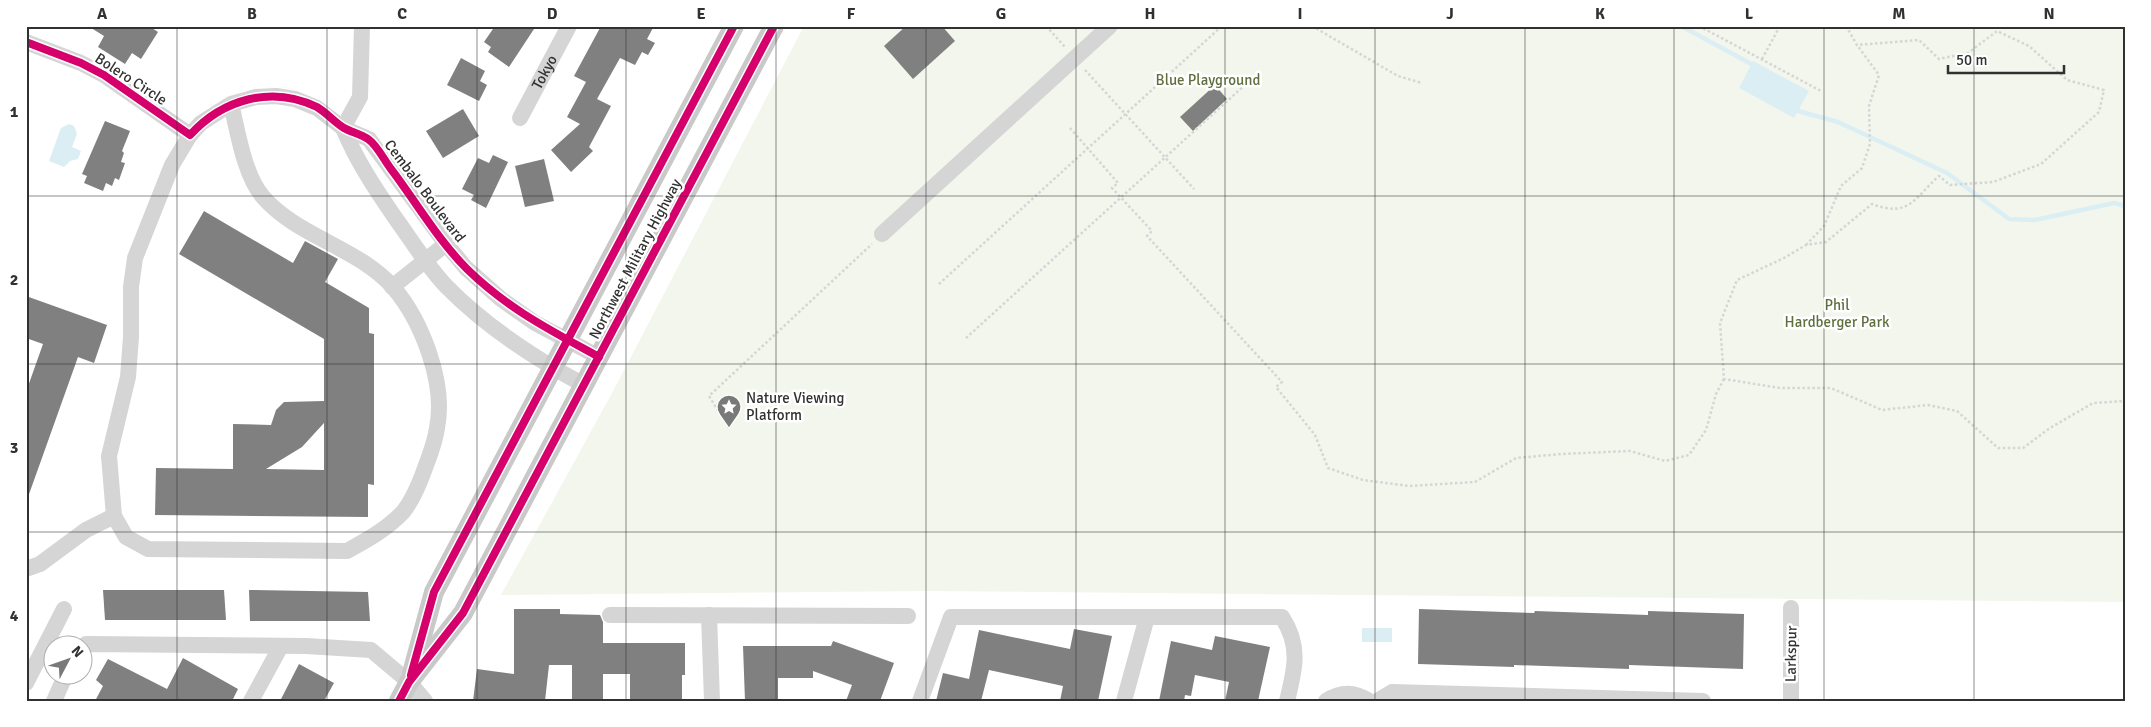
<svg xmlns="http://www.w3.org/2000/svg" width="2151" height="727" font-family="Signika,sans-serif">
  <rect width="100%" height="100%" fill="#fff"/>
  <polygon fill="#f3f6ed" points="804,26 2125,26 2125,602 930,591 501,595 611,395"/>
  <g fill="#dbeef3">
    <polygon points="1753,61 1809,91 1794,118 1739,88"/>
    <polygon points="69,124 74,126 77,134 72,147 81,151 78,159 70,161 64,167 49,161 61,128"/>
    <rect x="1362" y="628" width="30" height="14"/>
  </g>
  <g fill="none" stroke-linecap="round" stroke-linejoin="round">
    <g stroke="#dbeef3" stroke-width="4.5">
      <polyline points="1681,26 1755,66"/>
      <polyline points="1795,107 1798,111 1838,122 1947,173 2009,219 2035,220 2114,203 2125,206"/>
    </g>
  </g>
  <g fill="#808080" fill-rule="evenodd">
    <polygon points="88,26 149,26 158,32 141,59 132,53 125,64 98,47 104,36"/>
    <polygon points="495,26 536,26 509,67 488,52 491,47 484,42"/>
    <polygon points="601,26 654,26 647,39 655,43 648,55 642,52 635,65 620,58 597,99 611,106 589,147 593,151 571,172 551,150 580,124 567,117 586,82 574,76"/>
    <polygon points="906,26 942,26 955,41 913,79 884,46"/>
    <polygon points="461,58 485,71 480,81 487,85 479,101 447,85"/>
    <polygon points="1215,85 1227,99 1193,131 1180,117"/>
    <polygon points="463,109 479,136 443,158 426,131"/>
    <polygon points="105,121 130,131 122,151 124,153 121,162 125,163 119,180 115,178 112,186 106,183 103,191 84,183 87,176 82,174"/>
    <polygon points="493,155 508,162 486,208 471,200 474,195 462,189 478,158 489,163"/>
    <polygon points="544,159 554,201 525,207 515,166"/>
    <path d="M204 211 293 263 305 241 338 259 325 282 369 308V333L374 334V485L368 484V517L155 515 156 468 233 469V424L271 425 276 410 284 402 324 401V339L179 254ZM324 423V470L266 469 302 447Z"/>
    <polygon points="26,296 107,325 94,363 78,357 28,497 26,496 26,392 43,344 26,338"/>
    <polygon points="103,590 224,590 226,620 105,620"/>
    <polygon points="249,590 368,592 370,621 250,621"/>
    <polygon points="514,609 560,609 560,614 600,615 603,622 603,643 685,643 685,675 682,675 682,701 630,701 630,674 603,674 603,701 572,701 572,665 549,665 545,701 473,701 477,669 514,674"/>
    <polygon points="1419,609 1534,613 1535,611 1648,615 1648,611 1744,614 1743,669 1629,665 1629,669 1514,665 1514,667 1418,664"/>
    <polygon points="1074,629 1112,636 1098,701 1060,701 1063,686 989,670 981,701 936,701 943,673 969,679 979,630 1070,649"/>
    <polygon points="1215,636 1270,647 1258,701 1225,701 1229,682 1195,675 1191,696 1185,695 1184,701 1159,701 1171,641 1212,650"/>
    <polygon points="833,641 894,663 880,701 846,701 852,685 813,671 813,678 778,678 778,701 745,701 743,646 831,646"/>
    <polygon points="183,658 238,689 232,701 95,701 103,686 96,680 108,659 167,689"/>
    <polygon points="299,664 334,683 324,701 280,701"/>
  </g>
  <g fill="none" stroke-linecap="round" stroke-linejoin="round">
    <g stroke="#d5d5d5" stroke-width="2.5" stroke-dasharray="2.5 2.5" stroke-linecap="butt">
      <polyline points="1046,26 1065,47"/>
      <polyline points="1312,26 1398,76 1422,83"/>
      <polyline points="1699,26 1821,91"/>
      <path d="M1846 26 1857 45 1919 40 1939 59 1968 53 1997 31 2029 46 2067 80 2104 90 2099 112 2041 164 1993 182 1950 185 1939 176C1914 198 1910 218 1872 204L1826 242 1806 245 1784 258 1737 280 1720 323 1724 379 1780 388H1831L1882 410 1928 405 1957 411 1998 448H2023L2050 428 2093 403 2125 401"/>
      <polyline points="1762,59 1780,26"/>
      <polyline points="1085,70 1194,189"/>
      <polyline points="1070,128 1118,183 1112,188 1152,231 1147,236 1282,382 1276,387 1315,435 1328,468 1363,480 1409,486 1475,482 1516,458 1561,454 1630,451 1665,461 1689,455 1706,430 1716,394 1724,379"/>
      <polyline points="1806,245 1824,226 1841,186 1862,168 1870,144 1869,106 1879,75 1857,45"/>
      <polyline points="939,284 1222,26"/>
      <polyline points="966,338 1246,84"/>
      <polyline points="729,428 709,396 872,244"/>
    </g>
    <g stroke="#d5d5d5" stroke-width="16">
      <polyline points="26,42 81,63 104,75 190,135"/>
      <path d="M231 104C238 132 244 175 263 197 298 237 357 247 393 287 422 321 446 383 437 428 435 442 430 455 425 468 420 482 412 501 403 512 387 529 367 540 347 551L148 549 126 537 114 516 109 456 128 377 131 337V287L135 258 172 165 190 135 201 123 231 104 256 97 276 96 295 99 317 108 343 128 369 139 446 244 466 268 501 299 535 323 599 357"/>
      <path id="s1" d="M520 118 569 26"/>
      <path d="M343 128C356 160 376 190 396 219 412 241 427 266 446 286 485 326 534 358 584 385"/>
      <polyline points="343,128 360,97 362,26"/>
      <polyline points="882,234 1110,26"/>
      <polyline points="392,287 446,244"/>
      <polyline points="26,569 40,564 86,530 114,516"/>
      <polyline points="610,615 908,616"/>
      <polyline points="709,615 712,701"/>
      <polyline points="82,648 86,644 306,646 371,650 409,682 425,701"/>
      <polyline points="26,683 64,609"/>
      <polyline points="54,701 66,674"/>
      <polyline points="251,701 281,646"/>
      <path d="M920 701 951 617H1282C1301 646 1295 669 1287 701"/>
      <polyline points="1124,701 1147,617"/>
      <path d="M1326 701C1341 691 1354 691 1369 701"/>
      <polyline points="1377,701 1392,692 1703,701"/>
      <polyline points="1791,701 1791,608"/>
    </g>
    <g stroke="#c9c9c9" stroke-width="20">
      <polyline points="412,673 434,592 734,26"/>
      <polyline points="399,701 409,682 463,613 774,26"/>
    </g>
    <defs>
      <g id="cycleway">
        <path d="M26 42 81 63 104 75 190 135C223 99 272 85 317 107 327 113 334 122 344 128 351 132 361 134 368 139 377 145 384 160 391 169 416 202 438 240 467 269 508 309 550 330 599 357"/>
        <polyline points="411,675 434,592 734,26"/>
        <polyline points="399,701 409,682 463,613 774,26"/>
      </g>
    </defs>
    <use href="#cycleway" stroke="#fff" stroke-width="11"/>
    <use href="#cycleway" stroke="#d6006c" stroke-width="8"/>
  </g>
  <path fill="none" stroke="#313131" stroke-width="1" stroke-opacity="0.55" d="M177 26V701M327 26V701M477 26V701M626 26V701M776 26V701M926 26V701M1076 26V701M1225 26V701M1375 26V701M1525 26V701M1674 26V701M1824 26V701M1974 26V701M26 196H2125M26 364H2125M26 532H2125"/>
  <defs>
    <symbol id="sight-pin" viewBox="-11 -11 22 30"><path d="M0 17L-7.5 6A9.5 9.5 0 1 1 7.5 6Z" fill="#797979" stroke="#fff"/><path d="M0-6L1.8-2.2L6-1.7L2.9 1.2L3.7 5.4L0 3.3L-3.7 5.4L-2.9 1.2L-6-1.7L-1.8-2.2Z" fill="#fff"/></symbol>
  </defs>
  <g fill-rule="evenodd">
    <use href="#sight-pin" x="715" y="393" width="28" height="38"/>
  </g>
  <g text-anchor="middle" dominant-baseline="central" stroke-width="5" stroke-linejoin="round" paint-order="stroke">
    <g font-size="15" fill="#313131" stroke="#fff">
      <text stroke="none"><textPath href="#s1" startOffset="52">Tokyo</textPath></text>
      <text transform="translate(131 79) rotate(33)">Bolero Circle</text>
      <text transform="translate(425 191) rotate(53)">Cembalo Boulevard</text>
      <text transform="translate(635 259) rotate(-62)">Northwest Military Highway</text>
      <text transform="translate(1791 654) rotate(-89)">Larkspur</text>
    </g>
    <g font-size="15" fill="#5e6f3d" stroke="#fff">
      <text x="1208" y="80">Blue Playground</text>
      <text x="1837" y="305">Phil<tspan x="1837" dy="17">Hardberger Park</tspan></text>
    </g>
    <g font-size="15" fill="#313131" stroke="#fff" text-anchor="start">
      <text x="746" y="398">Nature Viewing<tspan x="746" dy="17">Platform</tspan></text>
    </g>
  </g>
  <rect width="2151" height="727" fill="none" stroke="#ffffff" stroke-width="55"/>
  <g transform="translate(68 660) rotate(49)"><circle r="24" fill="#ffffff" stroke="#adadad"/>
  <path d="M0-4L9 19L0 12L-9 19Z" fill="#797979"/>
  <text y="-8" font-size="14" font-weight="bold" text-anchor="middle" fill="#313131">N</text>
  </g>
  <path d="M1948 65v8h116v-8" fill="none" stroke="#313131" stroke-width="2.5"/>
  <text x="1956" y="65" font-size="15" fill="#313131" stroke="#ffffff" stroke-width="4" paint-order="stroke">50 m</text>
  <rect x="28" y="28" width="2096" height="672" fill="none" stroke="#313131" stroke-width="2"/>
  <g font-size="16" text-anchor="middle" font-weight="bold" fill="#313131">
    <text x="102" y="19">A</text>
    <text x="252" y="19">B</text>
    <text x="402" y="19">C</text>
    <text x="552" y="19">D</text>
    <text x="701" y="19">E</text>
    <text x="851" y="19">F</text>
    <text x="1001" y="19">G</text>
    <text x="1150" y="19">H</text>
    <text x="1300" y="19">I</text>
    <text x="1450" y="19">J</text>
    <text x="1600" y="19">K</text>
    <text x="1749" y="19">L</text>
    <text x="1899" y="19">M</text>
    <text x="2049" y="19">N</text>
    <text x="14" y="117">1</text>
    <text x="14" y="285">2</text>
    <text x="14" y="453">3</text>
    <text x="14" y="621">4</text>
  </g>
</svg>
